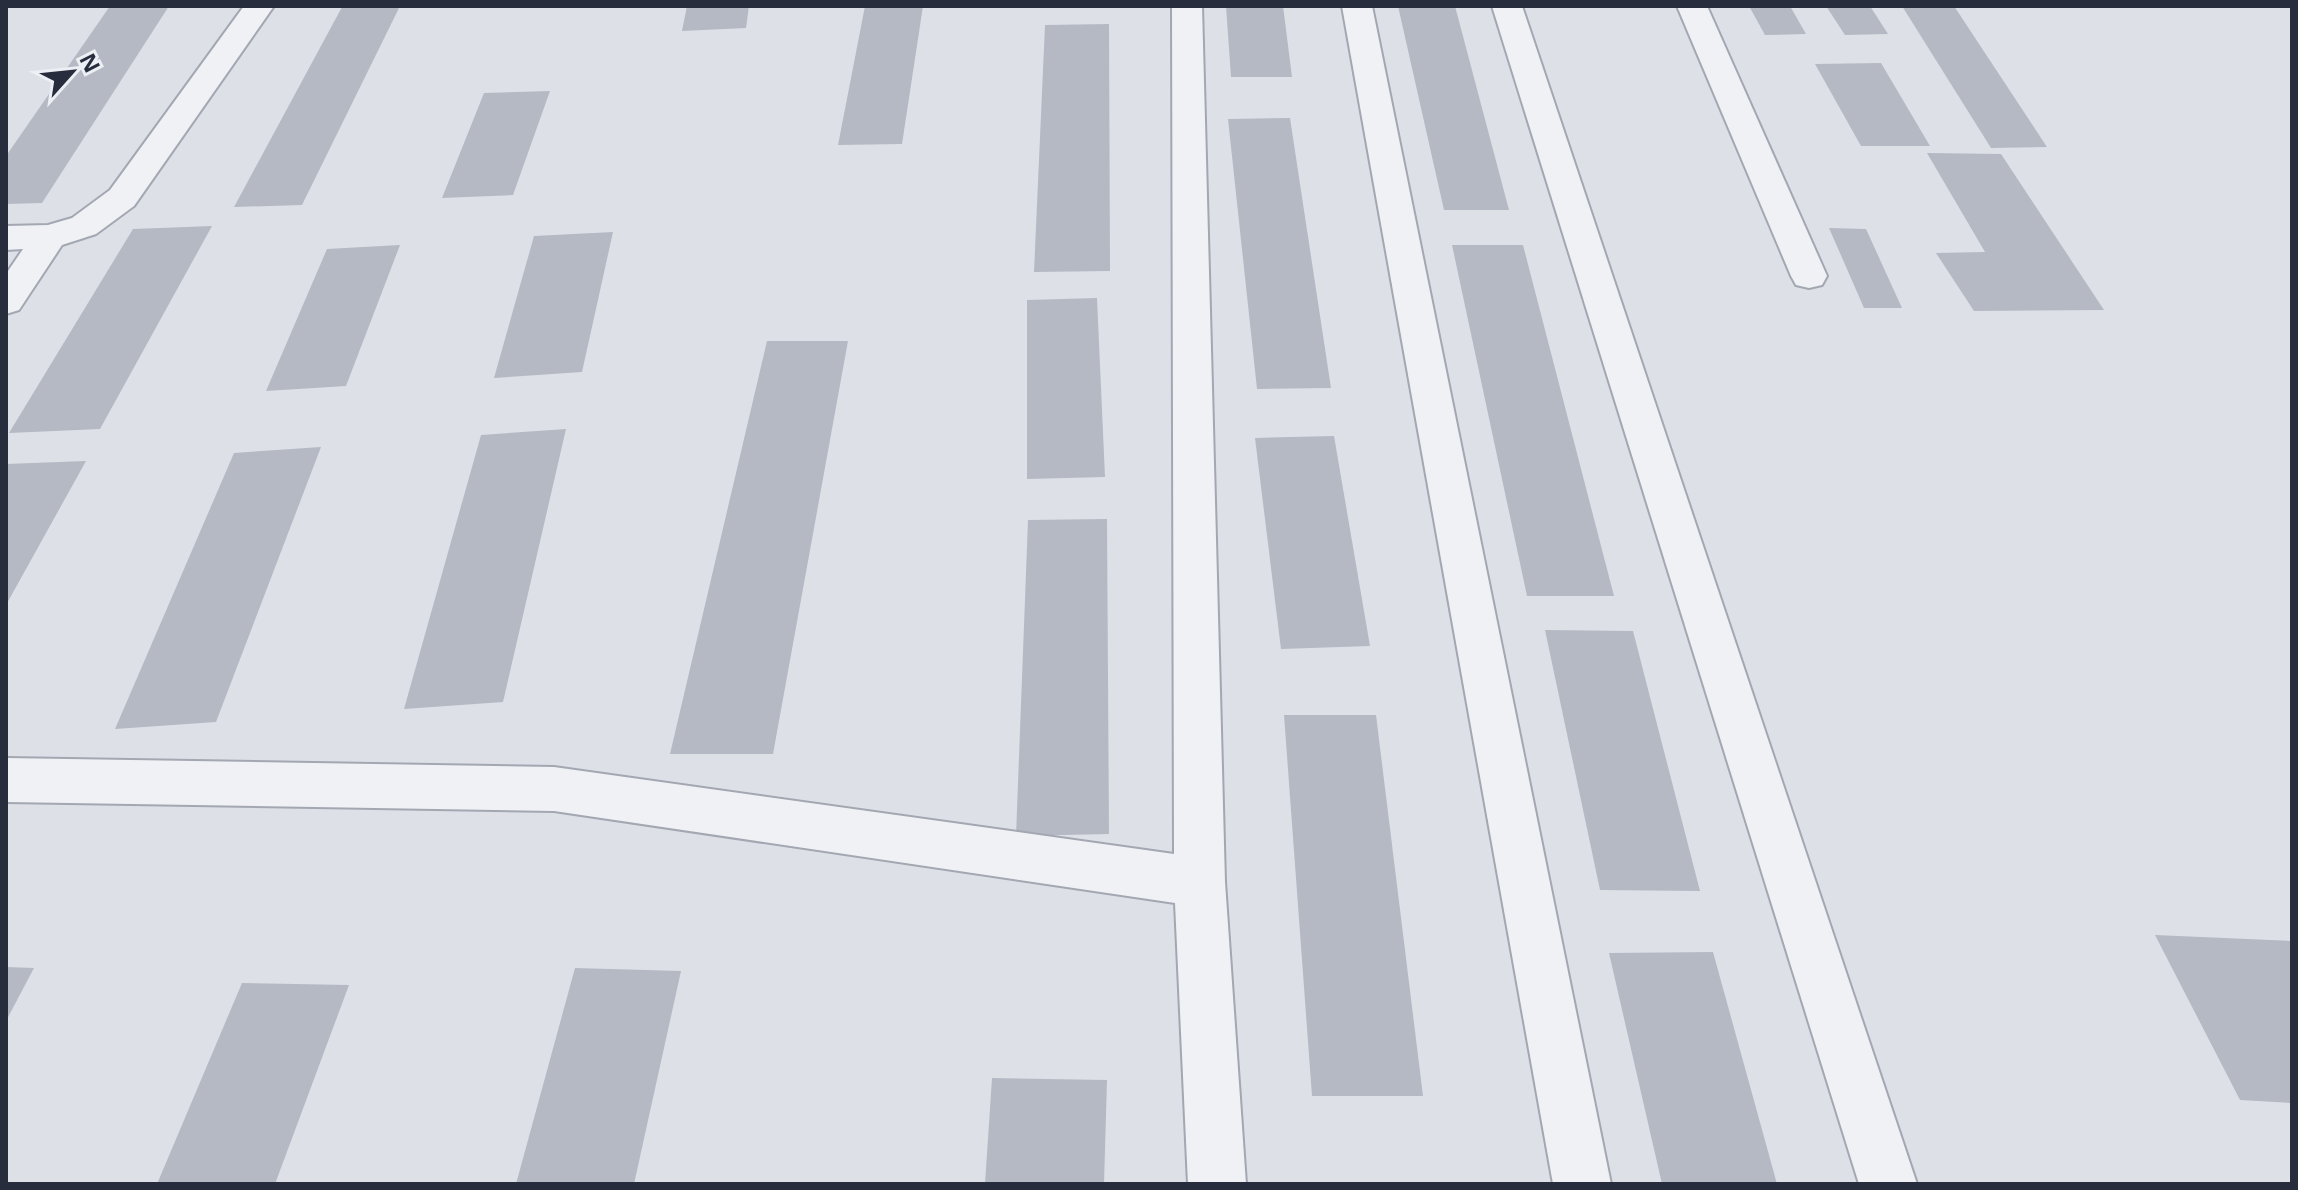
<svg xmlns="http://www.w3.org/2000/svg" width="2298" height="1190" font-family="'Noto Sans',sans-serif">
  <rect width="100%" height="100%" fill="#dde0e7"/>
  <g fill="#b4b9c3">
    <polygon points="110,6 169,6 42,203 6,204 6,156"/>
    <polygon points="400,6 302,205 234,207 342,7"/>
    <polygon points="687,6 749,6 746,28 682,31"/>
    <polygon points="865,6 923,6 902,144 838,145"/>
    <polygon points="1226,6 1283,6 1292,77 1231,77"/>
    <polygon points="1398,6 1455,6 1509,210 1444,210"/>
    <polygon points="1749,6 1790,6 1806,34 1765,35"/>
    <polygon points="1826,6 1870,6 1888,34 1845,35"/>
    <polygon points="1902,6 1954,6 2047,147 1991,148"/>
    <polygon points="1109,24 1110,271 1034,272 1045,25"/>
    <polygon points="1881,63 1930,146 1861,146 1815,64"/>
    <polygon points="550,91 513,195 442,198 484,93"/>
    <polygon points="1290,118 1331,388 1257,389 1228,119"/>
    <polygon points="1927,153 2001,154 2104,310 1974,311 1936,253 1985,252"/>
    <polygon points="212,226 100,429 9,433 133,229"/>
    <polygon points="1829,228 1866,229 1902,308 1864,308"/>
    <polygon points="613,232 582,372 494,378 534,236"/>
    <polygon points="400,245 346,386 266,391 327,249"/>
    <polygon points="1452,245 1523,245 1614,596 1527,596"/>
    <polygon points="1097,298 1105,477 1027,479 1027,300"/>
    <polygon points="767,341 848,341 773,754 670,754"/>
    <polygon points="566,429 503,702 404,709 481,435"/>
    <polygon points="1334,436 1370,646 1281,649 1255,438"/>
    <polygon points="321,447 216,722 115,729 234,453"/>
    <polygon points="86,461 6,605 6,464"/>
    <polygon points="1107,519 1109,834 1016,836 1028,520"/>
    <polygon points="1545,630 1633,631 1700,891 1600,890"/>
    <polygon points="1284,715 1376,715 1423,1096 1312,1096"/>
    <polygon points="2155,935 2292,941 2292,1103 2240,1100"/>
    <polygon points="1713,952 1777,1184 1662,1184 1609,953"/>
    <polygon points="6,967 34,968 6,1021"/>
    <polygon points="575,968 681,971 634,1184 516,1184"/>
    <polygon points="242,983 349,985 275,1184 157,1184"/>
    <polygon points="992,1078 1107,1080 1104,1184 985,1184"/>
  </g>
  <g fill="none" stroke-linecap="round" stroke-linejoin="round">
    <defs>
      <g id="minor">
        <polygon points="244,6 274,6 134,206 96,234 62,245 19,310 6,314 6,274 23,249 6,250 6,226 48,225 72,218 110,190"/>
        <polygon points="1172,6 1202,6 1225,882 1246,1184 1188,1184 1175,903 554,811 6,802 6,758 554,767 1174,854"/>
        <polygon points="1342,6 1372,6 1611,1184 1553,1184"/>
        <polygon points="1492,6 1522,6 1917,1184 1859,1184"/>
        <polygon points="1677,6 1707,6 1827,276 1822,285 1809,288 1796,285 1791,276"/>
      </g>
    </defs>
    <use href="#minor" stroke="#a3a7b1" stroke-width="4"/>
    <use href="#minor" fill="#f0f1f5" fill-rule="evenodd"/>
  </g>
  <rect width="2298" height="1190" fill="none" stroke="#272d3d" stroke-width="16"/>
  <g transform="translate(72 72) rotate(63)" stroke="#eceff4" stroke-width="6" paint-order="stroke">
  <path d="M0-6L14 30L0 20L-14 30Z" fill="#272d3d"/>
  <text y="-12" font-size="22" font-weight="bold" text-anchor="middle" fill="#272d3d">N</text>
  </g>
</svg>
